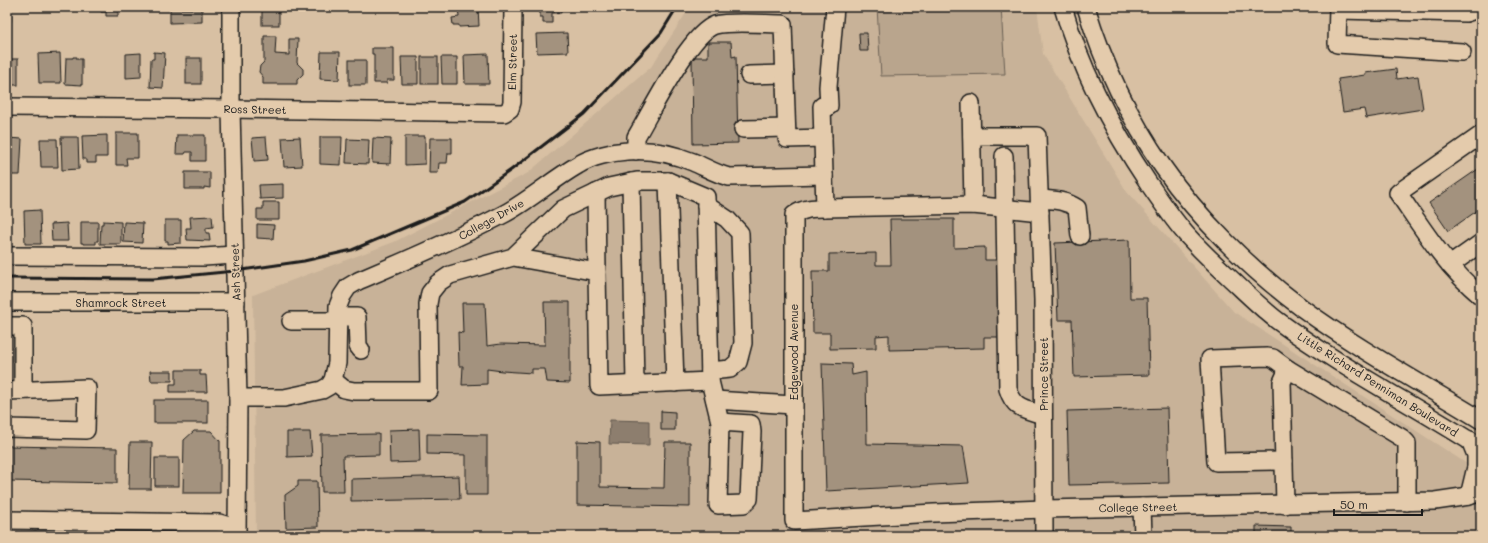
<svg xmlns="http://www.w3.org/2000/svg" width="1488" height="543" font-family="Mali,sans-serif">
  <rect width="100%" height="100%" fill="#d8c0a3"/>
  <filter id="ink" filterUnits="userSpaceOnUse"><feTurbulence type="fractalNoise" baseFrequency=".025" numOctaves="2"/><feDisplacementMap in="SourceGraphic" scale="8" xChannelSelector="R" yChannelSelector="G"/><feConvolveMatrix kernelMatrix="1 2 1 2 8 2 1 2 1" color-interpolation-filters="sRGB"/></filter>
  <g filter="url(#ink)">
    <polygon fill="#c8b298" points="690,7 1037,7 1043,54 1127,192 1234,312 1481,473 1481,536 256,536 253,295 394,242 528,173 651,67"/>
    <g fill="#b9a58d" stroke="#6a6054">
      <polygon points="877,7 1001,7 1005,74 881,76"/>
      <polygon points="636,532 656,534 662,536 582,536"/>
      <polygon points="7,533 158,536 7,536"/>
    </g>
    <polygon fill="#8d7e6e" stroke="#60574d" points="610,420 649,421 649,445 609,444"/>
    <g fill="#a3927e" stroke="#1c1c1c">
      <rect x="44" y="7" width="16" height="1"/>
      <polygon points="101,7 118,7 118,16 106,16 106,12 101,12"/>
      <polygon points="123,7 138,7 138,9 123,8"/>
      <rect x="262" y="7" width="17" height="18"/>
      <polygon points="458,7 478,7 479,26 459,27 459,25 453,25 452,18 459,17"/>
      <polygon points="540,7 561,7 561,13 552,13 552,23 543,23 543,17 540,17"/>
      <polygon points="709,7 718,7 716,11"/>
      <polygon points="170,9 202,9 202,22 170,23"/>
      <rect x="7" y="12" width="4" height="9"/>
      <polygon points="567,33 568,52 537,53 536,34"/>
      <polygon points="859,33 867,33 868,51 860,51"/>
      <polygon points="264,36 276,36 275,54 289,55 289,39 298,39 297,63 303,69 303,74 297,80 297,84 263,84 263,77 259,72 260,66 264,62"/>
      <polygon points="708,42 731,42 732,57 736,56 738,143 693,144 692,57 708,57"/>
      <polygon points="372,48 394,48 394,80 387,80 387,83 374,83 374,54 372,54"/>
      <polygon points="154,52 165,53 163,88 150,87 151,59 154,59"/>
      <polygon points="321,52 340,52 339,80 320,79"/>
      <polygon points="60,53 61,83 39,83 38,54"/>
      <polygon points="141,53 141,77 126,78 126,54"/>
      <polygon points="488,54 489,84 465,84 464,55"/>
      <polygon points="73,57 77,57 77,59 82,59 82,85 65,84 66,58 73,58"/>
      <polygon points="401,57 418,57 418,84 402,84"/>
      <rect x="421" y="57" width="17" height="27"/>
      <polygon points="441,57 457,57 457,84 442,84"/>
      <rect x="186" y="58" width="15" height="26"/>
      <rect x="7" y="59" width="11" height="26"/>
      <rect x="349" y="60" width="17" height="25"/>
      <polygon points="1396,69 1397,79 1418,76 1423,109 1366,118 1364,109 1343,112 1338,79 1365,75 1365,73"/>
      <polygon points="116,133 138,133 138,158 126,158 127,165 116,165"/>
      <polygon points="107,135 107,157 96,157 96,163 86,163 86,159 83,159 82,136"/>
      <polygon points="177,135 205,135 205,161 192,161 192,152 186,152 185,154 176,154"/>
      <polygon points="405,136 425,136 425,164 405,165"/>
      <polygon points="61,137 78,137 79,169 62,170"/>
      <polygon points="266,137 268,160 254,161 252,138"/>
      <polygon points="300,137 302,166 284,167 282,138"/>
      <polygon points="320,137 342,137 341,165 320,164"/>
      <polygon points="7,138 22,139 20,175 9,175 9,164 7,164"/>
      <polygon points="373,138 391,139 390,164 372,163"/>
      <polygon points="430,138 452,138 452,153 448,153 447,163 439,163 438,173 429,173"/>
      <polygon points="40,139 57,139 58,167 41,167"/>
      <polygon points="347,139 369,140 368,164 346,163"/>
      <polygon points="1481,167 1481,208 1448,231 1429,203"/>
      <polygon points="185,172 210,172 210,188 204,187 204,189 185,189"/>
      <polygon points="283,184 283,198 260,199 259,185"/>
      <polygon points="263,202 279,202 279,220 257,220 257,209 263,209"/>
      <polygon points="40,210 41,244 25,244 24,211"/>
      <polygon points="212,216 213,227 206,228 206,233 209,233 210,241 187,240 186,228 191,228 190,217"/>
      <polygon points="890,219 954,219 954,248 985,247 985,260 1000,260 1001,337 984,337 984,348 889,350 889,335 876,336 876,348 830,349 830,333 813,333 812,271 829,271 829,254 876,253 876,265 891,265"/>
      <polygon points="165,220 181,220 181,243 168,244 168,241 165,241"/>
      <polygon points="103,221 121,222 121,244 100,244 101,224 103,224"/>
      <polygon points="81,222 98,222 98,241 96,241 96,244 83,244 83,243 81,243"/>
      <polygon points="124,222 143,223 142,243 123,242"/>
      <polygon points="67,223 68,241 52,241 51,224"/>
      <polygon points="257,224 274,225 273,239 257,238"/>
      <polygon points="1129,240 1130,298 1147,298 1149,375 1074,377 1072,320 1058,320 1055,243"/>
      <polygon points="544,302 570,302 570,383 547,382 545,369 532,369 532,373 502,371 487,369 487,384 462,385 463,366 459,366 458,332 463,333 462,303 485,303 487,346 501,344 545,345"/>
      <polygon points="822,363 851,364 852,375 866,372 867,444 963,446 969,483 826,491"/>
      <polygon points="176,370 200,370 200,375 206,375 207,392 170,392 170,384 176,384"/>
      <polygon points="150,371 172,371 172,381 151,381"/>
      <rect x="154" y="400" width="54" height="23"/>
      <polygon points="1167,408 1169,483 1069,485 1067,411"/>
      <polygon points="661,411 675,412 675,430 661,430"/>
      <polygon points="419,429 420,462 390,463 389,430"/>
      <polygon points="194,431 211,431 220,441 220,493 183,493 184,440"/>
      <polygon points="287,432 310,432 312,456 287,457"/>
      <polygon points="379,434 379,455 343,456 344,492 322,492 321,435"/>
      <polygon points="427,434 487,435 487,495 466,495 466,455 427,454"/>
      <polygon points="577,441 600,442 600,487 664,488 665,442 690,442 690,507 577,505"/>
      <polygon points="130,442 152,442 151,489 129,489"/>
      <polygon points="7,446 117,448 117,483 7,481"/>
      <rect x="155" y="458" width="24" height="28"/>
      <polygon points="459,476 460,499 351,501 351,479"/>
      <polygon points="298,481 317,481 318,527 286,528 285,495 298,486"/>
      <polygon points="1256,526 1291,527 1291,536 1256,536"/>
    </g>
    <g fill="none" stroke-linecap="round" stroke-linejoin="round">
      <defs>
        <g id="minor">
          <polyline points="231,7 231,109 238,398 237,536"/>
          <path d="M1063 7C1081 71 1112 129 1149 184 1161 201 1171 217 1185 233 1198 248 1214 263 1229 277 1245 292 1261 308 1278 321 1342 368 1414 405 1481 448"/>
          <path d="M1086 7C1103 63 1129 118 1163 167 1198 218 1252 271 1302 308 1359 350 1421 383 1481 420"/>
          <polyline points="1338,7 1337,44 1462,52"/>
          <polyline points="1338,10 1466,13 1475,10 1478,7"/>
          <polyline points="749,75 785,74"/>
          <polyline points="971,103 973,205"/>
          <polyline points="822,106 825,208 973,205 1040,212"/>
          <polyline points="829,106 828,87 835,7"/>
          <polyline points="7,107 231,109 504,113 510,109 512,102 513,7"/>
          <polyline points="743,129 786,128"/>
          <path d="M1481 135 1398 193C1423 229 1446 267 1481 296"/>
          <polyline points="972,136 1037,136 1043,300 1044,536"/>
          <path d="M636 151V137C651 112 690 33 715 25 730 21 766 24 783 24L787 139 823 138"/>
          <path d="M1004 156 1008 389C1014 409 1025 409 1043 415"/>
          <polyline points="668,181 675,383"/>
          <polyline points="631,182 635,384"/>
          <polyline points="596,193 597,272"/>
          <path d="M1040 199C1054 200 1065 200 1077 208L1080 236"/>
          <polyline points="706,205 727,219 740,233 743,343 738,362 730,369 710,371"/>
          <path d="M825 208C813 208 804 208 794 215V521L934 513 1044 509 1435 501 1469 496 1481 492"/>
          <polyline points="7,256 204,257 234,255"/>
          <polyline points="1450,265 1481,243"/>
          <polyline points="7,302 236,302"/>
          <polyline points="338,317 357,317 358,346 361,350"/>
          <polyline points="291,321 337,321"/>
          <polyline points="7,326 23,326 23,390"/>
          <polyline points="333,380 344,389 354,391 429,391 428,304 430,293 438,283 450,275 513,257 597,272 599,386 710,381 706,197 668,181 637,181 609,187 563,209 513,257"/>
          <polyline points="710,381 720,422 718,505 744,504 749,499 752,432 751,424 720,422"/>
          <polyline points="7,391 87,388 86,430 7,428"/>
          <path d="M238 398H284L322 390 329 386 333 380 337 363 338 306 342 296 348 287 358 281C407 260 457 239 504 214 530 200 552 180 578 165 591 157 611 152 627 151 649 149 673 154 693 162 705 167 716 174 729 177L824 175"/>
          <polyline points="715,400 793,405"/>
          <polyline points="1284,461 1216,462 1210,359 1267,357 1273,358 1288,369"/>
          <polyline points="1469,496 1476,467 1476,455 1470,440"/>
          <polyline points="1285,505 1282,382 1288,369 1402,438 1407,443 1407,502"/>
          <polyline points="1142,507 1143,536"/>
          <polyline points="7,520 219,523 229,526 237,536"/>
        </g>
      </defs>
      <use href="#minor" stroke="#1c1c1c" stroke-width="20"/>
      <use href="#minor" stroke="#e4cbac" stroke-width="17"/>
      <polyline stroke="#1c1c1c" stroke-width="3" points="7,278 153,279 235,271 304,261 352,250 465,202 511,170 584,114 661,33 677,7"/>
    </g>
  </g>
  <g text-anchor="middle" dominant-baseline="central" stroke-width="3" stroke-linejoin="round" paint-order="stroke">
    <g font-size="11" fill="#1c1c1c" stroke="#e4cbac">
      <text transform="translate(512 62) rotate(-89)">Elm Street</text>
      <text transform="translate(255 109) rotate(1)">Ross Street</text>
      <text transform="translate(491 219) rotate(-29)">College Drive</text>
      <text transform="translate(235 272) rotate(-92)">Ash Street</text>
      <text x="121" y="302">Shamrock Street</text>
      <text transform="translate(793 352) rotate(-90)">Edgewood Avenue</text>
      <text transform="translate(1043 374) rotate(-90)">Prince Street</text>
      <text transform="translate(1378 384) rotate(32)">Little Richard Penniman Boulevard</text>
      <text transform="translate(1138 507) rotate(-1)">College Street</text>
    </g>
  </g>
  <rect width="1488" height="543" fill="none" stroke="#e4cbac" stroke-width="24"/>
  <rect x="12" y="12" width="1464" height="519" fill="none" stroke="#1c1c1c" stroke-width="1.5" filter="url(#ink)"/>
  <path d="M1334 509v6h88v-6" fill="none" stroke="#1c1c1c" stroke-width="2"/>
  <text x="1340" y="509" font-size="12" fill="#1c1c1c" stroke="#e4cbac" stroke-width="3" paint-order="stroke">50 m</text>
</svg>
